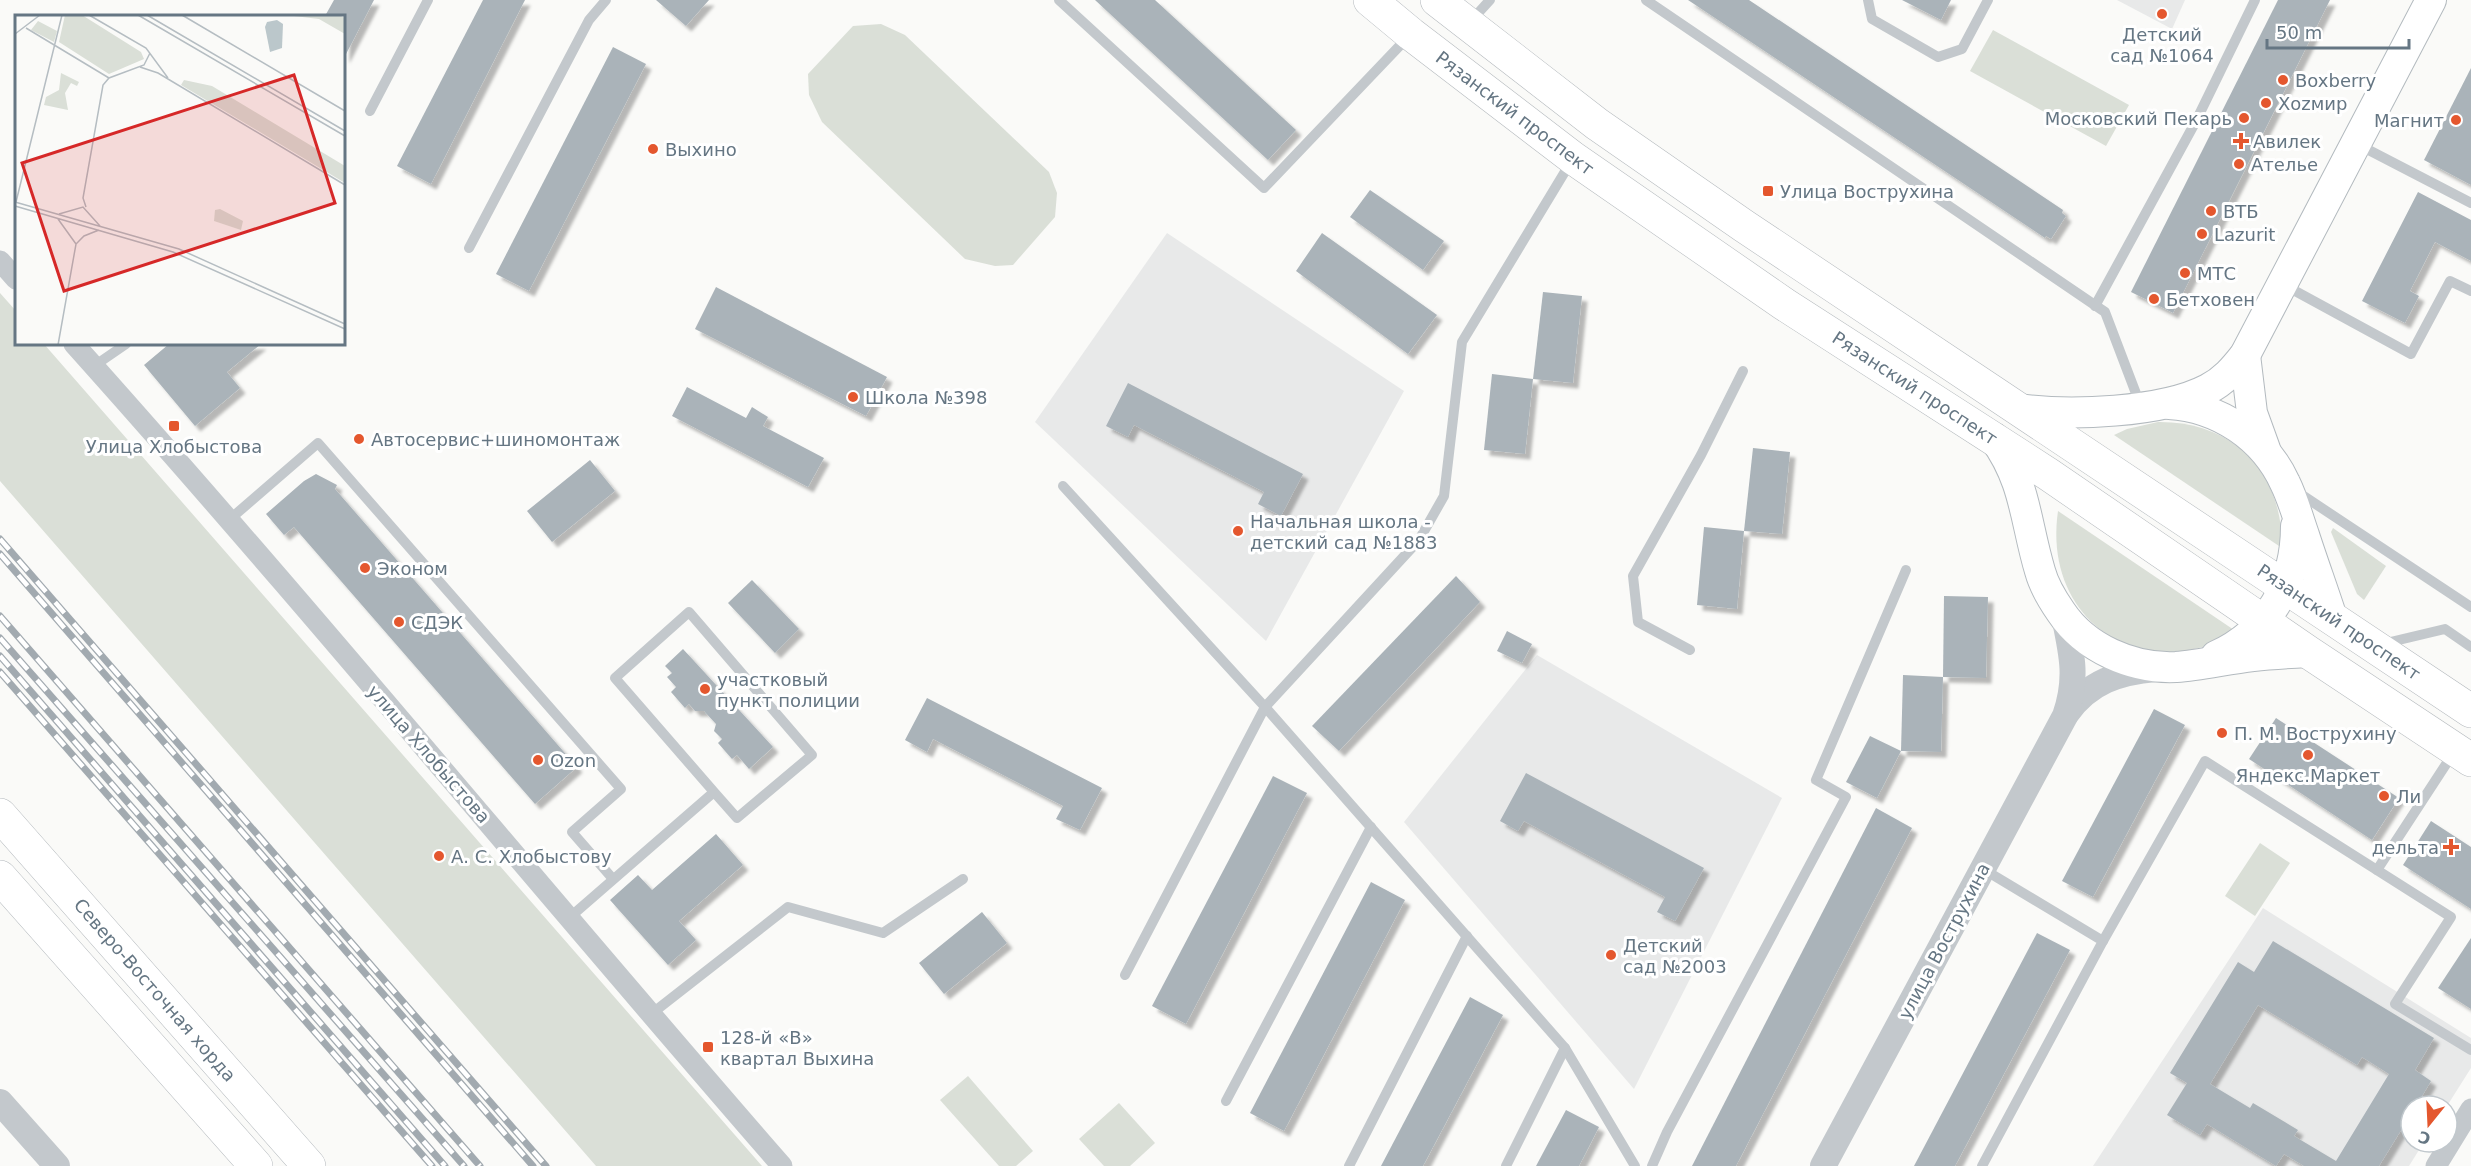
<svg xmlns="http://www.w3.org/2000/svg" width="2471" height="1166" font-family="'DejaVu Sans',sans-serif">
  <defs>
    <filter id="shadow"><feDropShadow dx="5.5" dy="5.5" stdDeviation="1.5" flood-color="#0004"/></filter>
  </defs>
  <rect width="100%" height="100%" fill="#fafaf8"/>
  <g fill="#e8e9e9">
    <polygon points="2117,0 2185,0 2172,29"/>
    <polygon points="1167,233 1404,391 1266,641 1035,422"/>
    <polygon points="1537,655 1782,798 1634,1089 1404,822"/>
    <polygon points="2263,908 2471,1038 2471,1068 2447,1106 2411,1106 2411,1142 2424,1142 2409,1166 2093,1166"/>
  </g>
  <g fill="#dadfd7">
    <polygon points="881,24 905,35 1049,172 1057,193 1055,217 1013,265 995,266 965,259 822,122 809,95 808,74 853,26"/>
    <polygon points="1993,30 2129,105 2106,146 1970,71"/>
    <polygon points="0,293 16,311 16,344 44,344 762,1166 596,1166 0,481"/>
    <path d="M2158 422C2234 421 2283 473 2282 548L2114 435 2127 429Z"/>
    <path d="M2058 511 2237 632C2141 688 2042 620 2058 511Z"/>
    <polygon points="2333,528 2386,566 2364,600 2357,594 2331,532"/>
    <polygon points="2260,843 2290,863 2255,916 2225,896"/>
    <polygon points="968,1076 1033,1151 1016,1166 999,1166 940,1100"/>
    <polygon points="1119,1103 1155,1143 1130,1166 1104,1166 1079,1139"/>
  </g>
  <g fill="#aab3b9" fill-rule="evenodd" filter="url(#shadow)">
    <polygon points="334,0 374,0 344,58 344,16 325,16"/>
    <polygon points="483,0 525,0 431,184 397,166"/>
    <polygon points="656,0 709,0 686,26"/>
    <polygon points="1095,0 1155,0 1296,130 1268,160"/>
    <polygon points="1688,0 1749,0 2063,210 2062,213 2066,216 2051,239 2046,236 2045,238"/>
    <polygon points="1902,0 1951,0 1941,20"/>
    <polygon points="2278,0 2330,0 2173,313 2131,292"/>
    <polygon points="613,47 646,64 529,291 496,274"/>
    <polygon points="2471,68 2471,185 2424,160"/>
    <polygon points="1370,190 1444,241 1423,270 1350,217"/>
    <polygon points="2418,192 2471,220 2471,261 2435,242 2410,291 2419,296 2405,323 2362,301"/>
    <polygon points="1322,233 1437,315 1408,354 1296,271"/>
    <polygon points="716,287 887,377 866,416 695,329"/>
    <polygon points="1543,292 1582,296 1573,383 1533,379"/>
    <polygon points="169,344 261,344 227,372 240,388 195,426 144,365"/>
    <polygon points="1492,374 1533,379 1525,454 1484,450"/>
    <polygon points="1128,383 1303,474 1281,516 1258,504 1264,492 1134,425 1128,437 1106,426"/>
    <polygon points="687,387 746,418 752,407 768,417 763,426 824,458 808,487 672,416"/>
    <polygon points="1753,448 1790,452 1782,534 1744,531"/>
    <polygon points="590,460 615,491 552,542 527,511"/>
    <polygon points="316,474 337,485 335,489 577,767 535,804 294,527 284,535 266,514 304,481"/>
    <polygon points="1704,527 1744,531 1737,609 1697,605"/>
    <polygon points="1456,576 1480,602 1339,751 1312,726"/>
    <polygon points="752,580 799,629 775,653 728,603"/>
    <polygon points="1944,596 1988,597 1986,678 1943,677"/>
    <polygon points="1507,631 1532,644 1522,663 1497,651"/>
    <polygon points="683,649 773,747 749,769 737,755 732,759 718,743 722,739 714,731 716,724 704,711 695,711 689,704 685,708 671,692 676,687 667,677 672,673 665,666"/>
    <polygon points="1903,675 1943,677 1941,752 1901,751"/>
    <polygon points="927,698 1102,788 1080,830 1056,819 1063,806 933,739 927,752 905,740"/>
    <polygon points="2154,709 2185,725 2093,897 2062,881"/>
    <polygon points="2276,718 2399,798 2372,840 2249,759"/>
    <polygon points="1870,736 1901,751 1877,798 1846,782"/>
    <polygon points="1526,773 1704,868 1675,921 1657,912 1665,897 1524,821 1518,831 1500,821"/>
    <polygon points="1273,776 1307,793 1186,1024 1152,1006"/>
    <polygon points="1876,808 1912,828 1736,1166 1692,1166"/>
    <polygon points="2431,821 2471,847 2471,909 2403,865"/>
    <polygon points="716,834 743,865 679,921 696,940 668,965 610,900 638,875 652,890"/>
    <polygon points="1371,882 1405,900 1284,1131 1250,1113"/>
    <polygon points="982,912 1007,943 944,994 919,963"/>
    <polygon points="2037,933 2070,950 1955,1166 1914,1166"/>
    <polygon points="2471,938 2471,1009 2438,988"/>
    <path d="M2273 941 2434 1038 2415 1070 2431 1081 2416 1106H2411V1114L2379 1166H2304L2284 1154 2276 1166 2207 1124 2200 1135 2167 1115 2187 1083 2170 1073 2238 962 2254 972ZM2258 1005 2357 1065 2362 1057 2389 1074 2336 1161 2294 1136 2298 1130 2253 1103 2250 1108 2210 1084Z"/>
    <polygon points="1470,997 1503,1015 1423,1166 1381,1166"/>
    <polygon points="1566,1110 1599,1127 1579,1166 1536,1166"/>
  </g>
  <g fill="none" stroke-linecap="round" stroke-linejoin="round">
    <defs>
      <g id="secondary">
        <polyline points="2245,355 2252,413 2265,449"/>
        <path d="M2169 404C2219 407 2264 437 2285 483 2293 499 2298 518 2304 535 2313 563 2323 590 2332 618"/>
        <path d="M2018 409C2069 416 2162 413 2208 389 2224 381 2234 369 2245 355L2431 0"/>
        <path d="M1994 438C2026 482 2025 521 2040 571 2044 586 2052 599 2061 612 2085 648 2132 669 2176 667 2201 665 2227 659 2253 656 2271 654 2289 653 2308 652"/>
        <path d="M2216 656C2269 632 2296 583 2296 526"/>
      </g>
      <g id="primary">
        <polyline points="1370,0 1411,34 1573,158 1784,304 2048,474 2308,652 2471,760"/>
        <polyline points="1437,0 1597,124 1744,226 2471,711"/>
        <polyline points="0,815 309,1166"/>
        <polyline points="0,877 256,1166"/>
      </g>
    </defs>
    <use href="#secondary" stroke="#b3babf" stroke-width="32"/>
    <use href="#primary" stroke="#b5babe" stroke-width="34"/>
    <g stroke="#c3c8cc" stroke-width="10">
      <polyline points="1059,0 1264,188 1409,36"/>
      <polyline points="1646,0 2105,312 2140,404"/>
      <polyline points="1868,0 1872,19 1938,57 1962,49 1988,0"/>
      <polyline points="1470,22 1490,0"/>
      <polyline points="370,111 428,0"/>
      <polyline points="2359,145 2471,203"/>
      <polyline points="469,248 589,20 606,0"/>
      <polyline points="2284,285 2411,354 2450,281 2471,291"/>
      <polyline points="2095,306 2196,121 2255,0"/>
      <polyline points="94,366 126,344"/>
      <polyline points="1063,486 1265,707 1565,1048 1635,1166"/>
      <polyline points="2296,491 2471,607"/>
      <polyline points="229,520 318,443 621,789 572,832 613,879"/>
      <polyline points="2382,644 2445,629 2471,647"/>
      <polyline points="1690,650 1638,622 1633,576 1701,455 1743,371"/>
      <polyline points="2377,870 2454,752"/>
      <polyline points="569,918 714,792 615,678 689,612 812,755 737,818 714,792"/>
      <polyline points="2103,941 2205,761 2451,917 2395,1004 2471,1050"/>
      <polyline points="1125,975 1265,707 1419,540 1444,496 1462,342 1572,160"/>
      <polyline points="650,1015 788,907 883,933 963,879"/>
      <polyline points="1226,1101 1371,827"/>
      <polyline points="1349,1166 1467,936"/>
      <polyline points="1506,1166 1565,1048"/>
      <polyline points="1652,1166 1667,1132 1846,797 1816,780 1906,570"/>
      <polyline points="1982,1166 2103,941 1983,869"/>
    </g>
    <g stroke="#c3c8cc" stroke-width="21">
      <polyline points="0,261 16,279"/>
      <path d="M74 344C315 613 544 893 782 1166"/>
      <polyline points="2436,1166 2471,1109"/>
    </g>
    <g stroke="#c3c8cc" stroke-width="26">
      <path d="M2067 713C2089 682 2119 672 2156 669"/>
      <polyline points="0,1102 57,1166"/>
      <path d="M1823 1166 2065 716C2078 679 2072 654 2064 616"/>
    </g>
    <use href="#secondary" stroke="#fff" stroke-width="30"/>
    <use href="#primary" stroke="#fff" stroke-width="33"/>
    <defs>
      <g id="rail">
        <polyline points="0,539 546,1166"/>
        <polyline points="0,554 533,1166"/>
        <polyline points="0,616 480,1166"/>
        <polyline points="0,638 464,1166"/>
        <polyline points="0,656 445,1166"/>
        <polyline points="0,672 432,1166"/>
      </g>
    </defs>
    <use href="#rail" stroke="#a2aab0" stroke-width="7"/>
    <use href="#rail" stroke="#fff" stroke-width="4.5" stroke-dasharray="14" stroke-linecap="butt"/>
  </g>
  <g fill="#e4572e" stroke="#fff" stroke-width="2">
    <circle cx="2162" cy="14" r="6"/>
    <circle cx="2283" cy="80" r="6"/>
    <circle cx="2266" cy="103" r="6"/>
    <circle cx="2244" cy="118" r="6"/>
    <circle cx="2456" cy="120" r="6"/>
    <path d="M2238 132h6v6h6v6h-6v6h-6v-6h-6v-6h6z"/>
    <circle cx="653" cy="149" r="6"/>
    <circle cx="2239" cy="164" r="6"/>
    <rect x="1762" y="185" width="12" height="12" rx="3"/>
    <circle cx="2211" cy="211" r="6"/>
    <circle cx="2202" cy="234" r="6"/>
    <circle cx="2185" cy="273" r="6"/>
    <circle cx="2154" cy="299" r="6"/>
    <circle cx="853" cy="397" r="6"/>
    <rect x="168" y="420" width="12" height="12" rx="3"/>
    <circle cx="359" cy="439" r="6"/>
    <circle cx="1238" cy="531" r="6"/>
    <circle cx="365" cy="568" r="6"/>
    <circle cx="399" cy="622" r="6"/>
    <circle cx="705" cy="689" r="6"/>
    <circle cx="2222" cy="733" r="6"/>
    <circle cx="2308" cy="755" r="6"/>
    <circle cx="538" cy="760" r="6"/>
    <circle cx="2384" cy="796" r="6"/>
    <path d="M2448 838h6v6h6v6h-6v6h-6v-6h-6v-6h6z"/>
    <circle cx="439" cy="856" r="6"/>
    <circle cx="1611" cy="955" r="6"/>
    <rect x="702" y="1041" width="12" height="12" rx="3"/>
  </g>
  <g text-anchor="middle" dominant-baseline="central" stroke-width="6" stroke-linejoin="round" paint-order="stroke">
    <g font-size="18" fill="#657683" stroke="#fff" text-anchor="start">
      <text x="2162" y="34" text-anchor="middle">Детский<tspan x="2162" dy="21">сад №1064</tspan></text>
      <text x="2295" y="80">Boxberry</text>
      <text x="2278" y="103">Хоzмир</text>
      <text x="2232" y="118" text-anchor="end">Московский Пекарь</text>
      <text x="2444" y="120" text-anchor="end">Магнит</text>
      <text x="2253" y="141">Авилек</text>
      <text x="665" y="149">Выхино</text>
      <text x="2251" y="164">Ателье</text>
      <text x="1780" y="191">Улица Вострухина</text>
      <text x="2223" y="211">ВТБ</text>
      <text x="2214" y="234">Lazurit</text>
      <text x="2197" y="273">МТС</text>
      <text x="2166" y="299">Бетховен</text>
      <text x="865" y="397">Школа №398</text>
      <text x="371" y="439">Автосервис+шиномонтаж</text>
      <text x="174" y="446" text-anchor="middle">Улица Хлобыстова</text>
      <text x="1250" y="521">Начальная школа -<tspan x="1250" dy="21">детский сад №1883</tspan></text>
      <text x="377" y="568">Эконом</text>
      <text x="411" y="622">СДЭК</text>
      <text x="717" y="679">участковый<tspan x="717" dy="21">пункт полиции</tspan></text>
      <text x="2234" y="733">П. М. Вострухину</text>
      <text x="550" y="760">Ozon</text>
      <text x="2308" y="775" text-anchor="middle">Яндекс.Маркет</text>
      <text x="2396" y="796">Ли</text>
      <text x="2439" y="847" text-anchor="end">дельта</text>
      <text x="451" y="856">А. С. Хлобыстову</text>
      <text x="1623" y="945">Детский<tspan x="1623" dy="21">сад №2003</tspan></text>
      <text x="720" y="1037">128-й «В»<tspan x="720" dy="21">квартал Выхина</tspan></text>
    </g>
    <g font-size="18" fill="#657683" stroke="#fff">
      <text transform="translate(1515 113) rotate(37)">Рязанский проспект</text>
      <text transform="translate(1915 388) rotate(33)">Рязанский проспект</text>
      <text transform="translate(2339 622) rotate(34)">Рязанский проспект</text>
      <text transform="translate(429 754) rotate(49)">улица Хлобыстова</text>
      <text transform="translate(1944 941) rotate(-62)">улица Вострухина</text>
      <text transform="translate(155 990) rotate(49)">Северо-Восточная хорда</text>
    </g>
  </g>
  <g transform="translate(15 15)">
    <rect width="330" height="330" fill="#fafaf8"/>
    <path d="M50 0H67L126 37 129 44 94 59 44 27ZM271 0H324L330 3V19L304 4ZM23 6 42 16 39 27 16 15ZM46 58 64 67 62 71 56 68 50 78 53 95 29 90 31 82 44 75ZM169 65 197 71 330 151V168L166 70ZM205 194 228 206 226 215 199 206 200 195Z" fill="#dadfd7"/>
    <path d="M262 5 268 9 267 33 255 37 250 12 252 7Z" fill="#bbc7cb"/>
    <path fill="none" stroke="#b5bdc2" stroke-width="1.5" d="M74 0 131 33 153 63M123 0 330 121M132 0 330 116M167 0 330 96M11 13 94 63M0 19 25 0M125 52 143 58 330 170M0 187 164 234 330 309M1 187 47 0M0 191 158 237 330 314M71 192 68 183 88 70 94 63 129 50 135 38M44 199 68 192 85 211M43 204 61 229M43 330 61 229 69 221 84 215"/>
    <path fill="#d62828" fill-opacity="0.15" stroke="#d62828" stroke-width="3" d="M279 60 320 188 49 276 7 148Z"/>
    <rect width="330" height="330" fill="none" stroke="#657683" stroke-width="3"/>
  </g>
  <g transform="translate(2429 1124) rotate(198)"><circle r="28" fill="#ffffff" stroke="#c1c8cd" stroke-width="1.5"/>
  <path d="M0-4.5L10 22L0 15L-10 22Z" fill="#e4572e"/>
  <text y="-9" font-size="16" font-weight="bold" text-anchor="middle" fill="#657683">С</text>
  </g>
  <path d="M2267 39v9h142v-9" fill="none" stroke="#657683" stroke-width="3"/>
  <text x="2276" y="39" font-size="18" fill="#657683" stroke="#ffffff" stroke-width="4.5" paint-order="stroke">50 m</text>
</svg>
